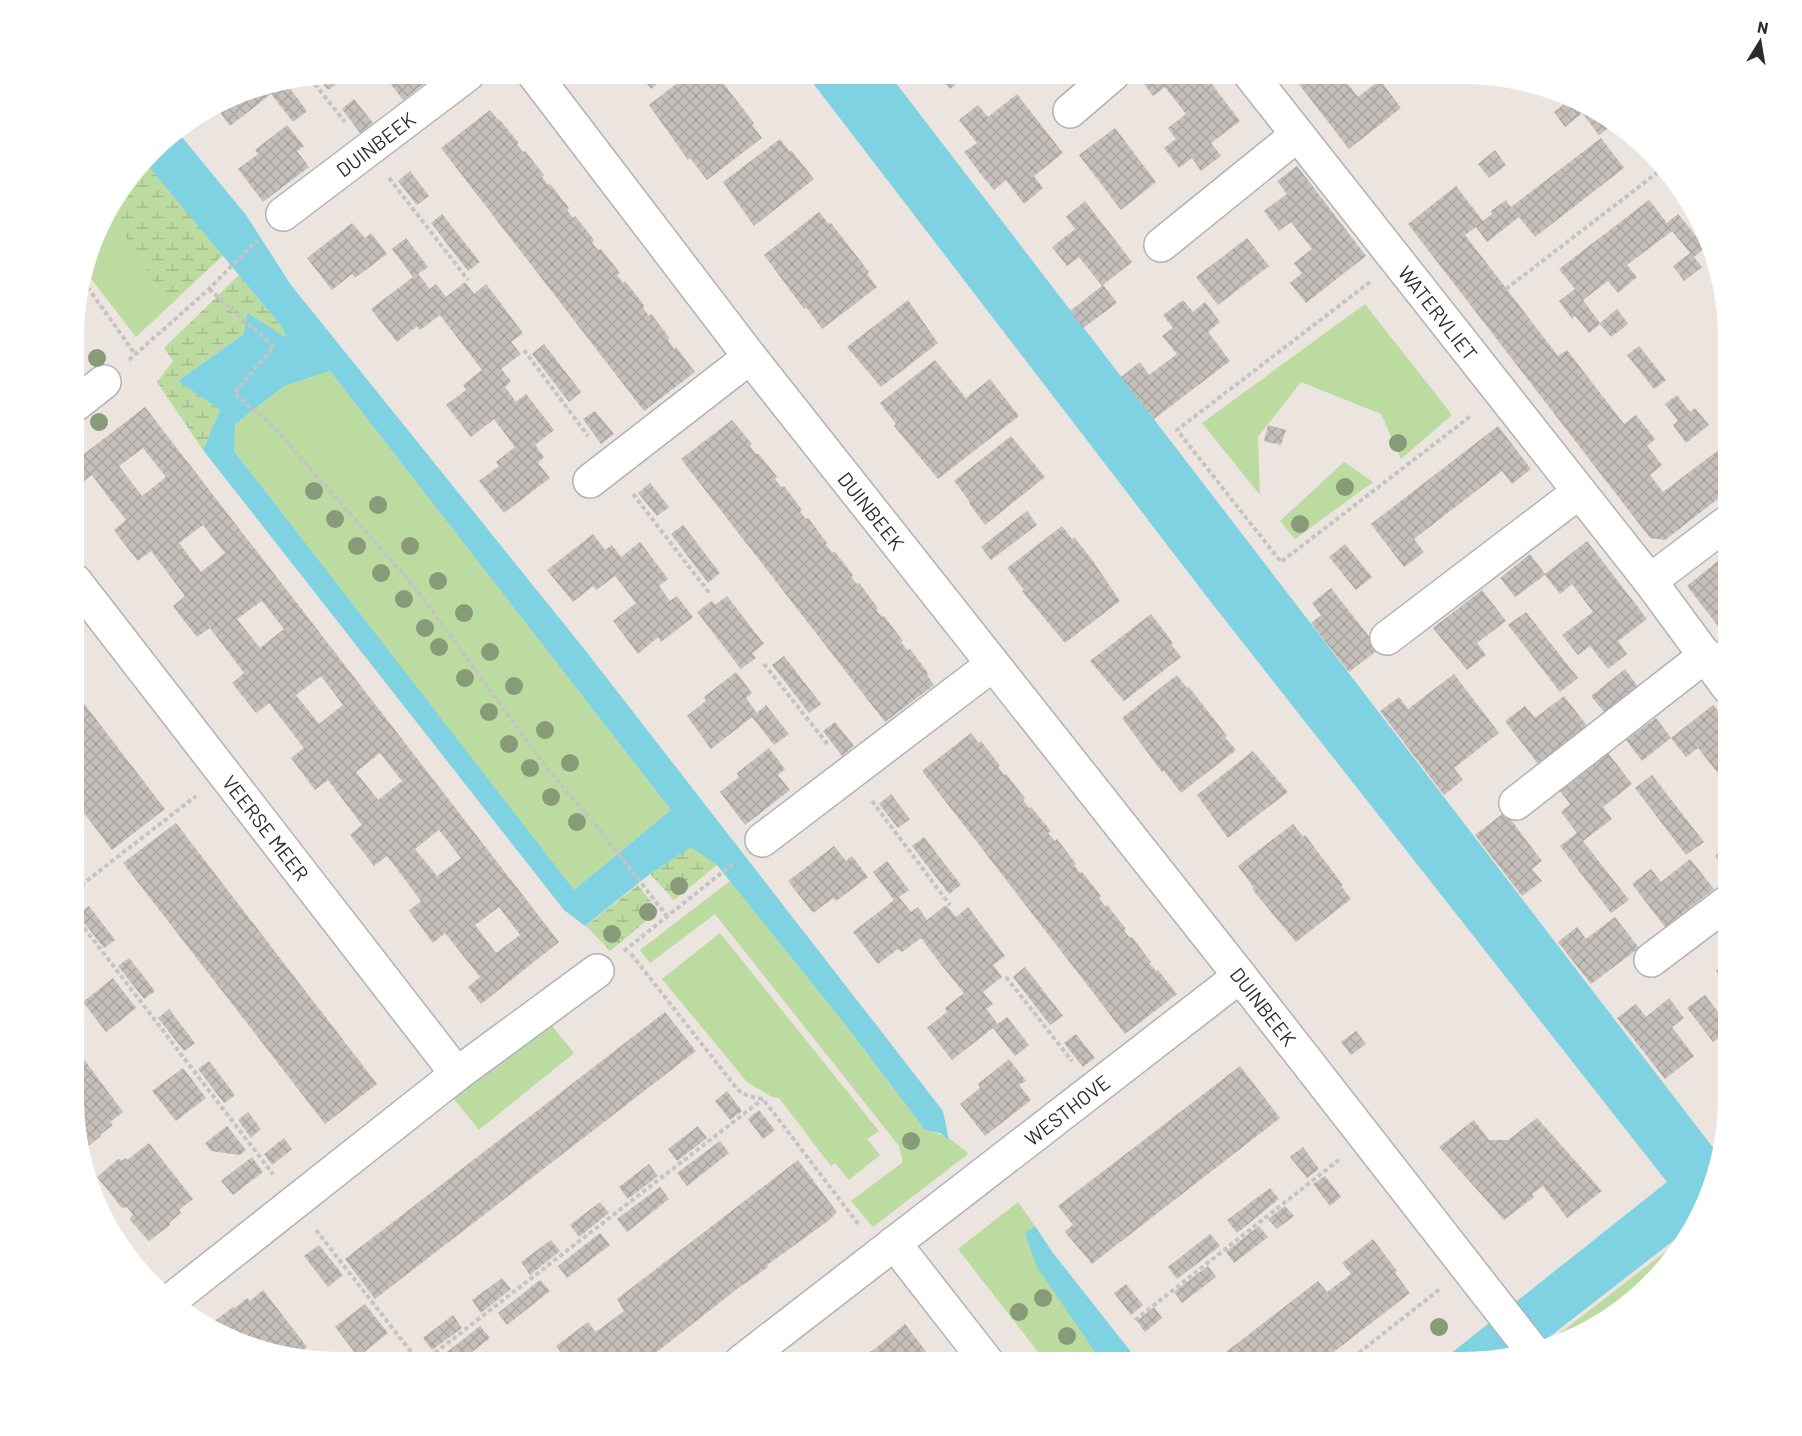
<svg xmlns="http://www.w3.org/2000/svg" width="1802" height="1436" font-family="Barlow,sans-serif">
  <defs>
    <pattern id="wetland-marsh" width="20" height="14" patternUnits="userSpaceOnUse" patternTransform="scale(1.5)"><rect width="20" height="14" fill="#bcdba1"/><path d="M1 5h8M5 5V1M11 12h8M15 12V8" fill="none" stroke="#a2bc8b"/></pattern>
    <pattern id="building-cross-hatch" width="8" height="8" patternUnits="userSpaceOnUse" patternTransform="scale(1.5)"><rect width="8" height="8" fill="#c4bfba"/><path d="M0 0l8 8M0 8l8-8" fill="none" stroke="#a9a4a0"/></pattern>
  </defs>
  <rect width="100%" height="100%" fill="#ebe4df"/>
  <g fill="#bcdba1">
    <polygon points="145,162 223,255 136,337 86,272 109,206"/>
    <polygon points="1365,304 1452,415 1401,459 1381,414 1301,382 1258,437 1260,495 1202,423"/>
    <polygon points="330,371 671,810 573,891 234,451 234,424 284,386"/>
    <polygon points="1344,462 1373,482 1295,539 1280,521"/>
    <path d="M730 881 848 1028 925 1130C942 1133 956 1141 968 1154L873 1227 851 1201 903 1162 899 1146 715 914 650 963 640 950Z"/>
    <polygon points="720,933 879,1131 867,1139 880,1155 849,1180 835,1163 831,1166 779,1098 772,1097 747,1082 662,979"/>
    <polygon points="549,1022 574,1053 479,1130 454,1099"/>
    <polygon points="1018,1202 1035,1226 1025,1233 1108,1362 1046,1362 958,1249"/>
    <polygon points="1686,1236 1663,1273 1566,1342 1554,1345 1551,1340"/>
  </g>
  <g fill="url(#wetland-marsh)">
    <polygon points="145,162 223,255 169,306 108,208"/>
    <polygon points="239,275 282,327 286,339 244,334 178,381 220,410 203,450 157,382 173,361 164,348"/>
    <polygon points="691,846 717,865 674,900 650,874"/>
    <polygon points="638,885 658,911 610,951 586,926"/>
  </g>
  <g fill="#7ed2e1" fill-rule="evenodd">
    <polygon points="806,74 889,74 1714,1149 1721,1144 1708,1200 1691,1227 1535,1348 1464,1362 1440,1362 1667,1182 1214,606"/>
    <path d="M177 131 246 215 291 285 585 650 943 1111 949 1140 940 1133 925 1130 848 1028 717 865 691 847 650 874 585 926 564 910 203 450 220 410 178 381 244 334 248 313 286 338 282 327 145 162 164 139ZM330 371 671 810 574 890 234 451 235 424 284 386Z"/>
    <polygon points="1035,1226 1053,1253 1139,1362 1102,1362 1037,1267 1025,1233"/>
  </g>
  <g fill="url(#building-cross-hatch)" fill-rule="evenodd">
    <polygon points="335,74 340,81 328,90 317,77"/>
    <polygon points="383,74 437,74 403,100"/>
    <polygon points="639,74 670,74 651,89"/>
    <polygon points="689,74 716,74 754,123 752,125 762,138 707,180 690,158 688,160 649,105"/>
    <polygon points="938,74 969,74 950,89"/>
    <polygon points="1141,74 1204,74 1240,121 1211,143 1221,156 1201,171 1192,158 1179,168 1164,148 1176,139 1168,128 1186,114 1165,87 1153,96 1138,76"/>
    <polygon points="1291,74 1340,74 1358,97 1380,80 1401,108 1349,149"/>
    <polygon points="285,82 307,111 293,122 271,94 230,126 217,108 252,88 271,84 275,89"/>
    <polygon points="1017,94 1063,153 1034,176 1043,188 1024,204 1006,180 994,190 979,172 964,152 977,143 959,120 978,105 988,117"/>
    <polygon points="354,99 373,123 360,133 342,109"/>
    <polygon points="1571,99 1574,99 1614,124 1599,135 1582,113 1565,127 1554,112"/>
    <polygon points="490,110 498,120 499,119 518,142 517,145 523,152 525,151 544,175 542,177 548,185 550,184 569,208 567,210 573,218 575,216 594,240 592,243 598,250 601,249 620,273 617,275 623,283 625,281 644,305 643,308 649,316 651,314 669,337 668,340 674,349 676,347 695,372 644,411 441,148"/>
    <polygon points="287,125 304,146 297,151 309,167 263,202 238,169 258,154 255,150"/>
    <polygon points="1115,128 1156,182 1121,210 1079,155"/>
    <polygon points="1601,138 1624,168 1535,237 1519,217 1487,242 1476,227 1465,235 1558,356 1567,350 1624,424 1636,415 1655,439 1647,446 1662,465 1650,475 1663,492 1725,445 1728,450 1728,491 1665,540 1650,538 1408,224 1456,186 1483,221 1492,214 1491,211 1506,200 1511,207"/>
    <polygon points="780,139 790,152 791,150 814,179 754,226 723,182"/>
    <polygon points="1495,150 1506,165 1489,178 1478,164"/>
    <polygon points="1297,166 1366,256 1306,303 1290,283 1302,273 1294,263 1312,249 1291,222 1279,231 1264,211 1287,194 1277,181"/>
    <polygon points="410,171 429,196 417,205 398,181"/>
    <polygon points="1649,200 1667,223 1678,214 1692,231 1705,248 1694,257 1702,267 1684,281 1673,266 1690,253 1672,231 1627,265 1637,277 1618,293 1608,281 1583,300 1600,323 1617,309 1628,324 1611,337 1600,324 1589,333 1575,316 1572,319 1559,301 1575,289 1559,269"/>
    <polygon points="1085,201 1132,262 1103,285 1117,303 1083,328 1070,311 1102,286 1079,257 1067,266 1052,247 1075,229 1066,217"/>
    <polygon points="819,212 829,224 831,223 869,272 867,274 877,287 822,329 806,307 804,309 764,255"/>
    <polygon points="442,214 480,262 468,271 431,223"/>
    <polygon points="352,223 365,238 371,233 387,254 355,278 352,274 332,290 307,258"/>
    <polygon points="406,238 428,267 418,274 430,289 436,284 446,297 465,282 474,294 486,284 523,333 511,342 521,354 501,369 511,381 505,387 516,402 526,394 554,430 535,445 544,457 538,463 550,478 504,513 479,481 499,466 496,462 515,447 494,419 471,437 446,405 466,390 463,385 482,370 440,315 420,330 417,326 397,342 371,309 413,277 392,249"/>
    <polygon points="1247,238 1269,266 1218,305 1196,277"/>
    <polygon points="908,300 938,343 881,387 847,347"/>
    <polygon points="1183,300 1193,312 1205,302 1220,322 1208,332 1230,361 1154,419 1121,377 1140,362 1149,375 1177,354 1162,336 1173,328 1163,315"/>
    <polygon points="544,344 581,392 569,402 532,354"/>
    <polygon points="1639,346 1666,380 1654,389 1627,355"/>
    <polygon points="935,360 966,398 990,379 1019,416 938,479 894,426 896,424 880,403"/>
    <polygon points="1677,395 1690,412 1695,408 1709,425 1686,443 1673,425 1678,421 1665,404"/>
    <path d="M145 407 559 942 481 1004 468 987 480 977 445 933 433 943 409 911 421 901 387 856 374 866 350 835 362 825 328 780 315 790 291 758 304 748 269 703 256 713 232 683 244 673 210 628 197 637 185 622 173 606 185 596 151 551 138 561 126 546 114 530 126 520 109 498 92 475 79 485 75 480V461ZM143 448 166 477 142 496 119 466ZM203 525 225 553 201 572 179 543ZM262 601 284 629 260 648 237 619ZM321 676 343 705 319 724 296 695ZM380 753 402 781 378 800 356 772ZM439 830 461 858 437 876 415 849ZM499 907 520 935 496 953 475 925Z"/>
    <polygon points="595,411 614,434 601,444 583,419"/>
    <polygon points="732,420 752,444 750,446 756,454 759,454 777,477 775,479 781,487 784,486 802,510 800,512 806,519 808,518 827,543 826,545 832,552 835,552 853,575 851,577 857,584 859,583 878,608 876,610 882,617 884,616 903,641 901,642 907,650 910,649 928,673 927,675 934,685 885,722 681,459"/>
    <polygon points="1268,425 1286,430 1281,445 1264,441"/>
    <polygon points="1498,426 1531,469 1512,484 1502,471 1414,539 1424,552 1404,567 1371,524"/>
    <polygon points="1011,436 1045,477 985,525 969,503 970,502 954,481"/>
    <polygon points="650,483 669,507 657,516 638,493"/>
    <polygon points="1027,511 1037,525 991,560 981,547"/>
    <polygon points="683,525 720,573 708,583 671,534"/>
    <polygon points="1062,526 1072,539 1074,537 1093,561 1120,601 1065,643 1022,591 1024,590 1007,568"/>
    <polygon points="593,534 605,550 612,545 621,557 640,542 668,579 659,586 670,601 677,596 693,617 661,642 658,637 638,654 613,621 636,603 615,576 596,590 593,586 573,602 547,570"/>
    <polygon points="1587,541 1647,619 1618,641 1627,654 1608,669 1590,646 1578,655 1562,635 1593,612 1572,584 1560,594 1545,575 1515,597 1500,578 1530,554 1545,574"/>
    <polygon points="1345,544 1372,577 1356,590 1329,557"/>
    <polygon points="1728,553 1728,639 1687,586"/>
    <polygon points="1331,588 1379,649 1349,672 1311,623 1321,615 1312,603"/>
    <polygon points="1482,590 1506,621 1477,643 1486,655 1467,670 1433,628"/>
    <polygon points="727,596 764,644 752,653 756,658 741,669 697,612 712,601 715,605"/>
    <polygon points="1526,612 1578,678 1560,692 1508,625"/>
    <polygon points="1151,614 1173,643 1171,644 1181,657 1124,701 1090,661"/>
    <polygon points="784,656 821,704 809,713 772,665"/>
    <polygon points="1625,669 1638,687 1605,713 1591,696"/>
    <polygon points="736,672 752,693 746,698 757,713 766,705 789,734 774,745 752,717 711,749 687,716 706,701 704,697"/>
    <polygon points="1454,674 1499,733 1454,768 1463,780 1444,795 1380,711 1399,697 1408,709"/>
    <polygon points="1177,675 1187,688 1189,687 1227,736 1225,737 1236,750 1181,793 1164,771 1162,772 1122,718"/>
    <polygon points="75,692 165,809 112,850 75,801"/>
    <polygon points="1564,696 1587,726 1538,764 1505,721 1525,706 1535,718"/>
    <polygon points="1713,705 1728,724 1728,786 1698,748 1686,757 1671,738 1642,761 1626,740 1656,718 1671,738"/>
    <polygon points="835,722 854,746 842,756 823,731"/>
    <polygon points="971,733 979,743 981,741 1000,766 998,767 1004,775 1006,774 1025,798 1023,800 1029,808 1031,807 1051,831 1048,833 1055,841 1057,839 1076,864 1074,865 1080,873 1082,872 1101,896 1099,898 1105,906 1107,905 1126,929 1124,931 1130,938 1132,937 1151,962 1149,963 1156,971 1158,970 1177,994 1125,1034 922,771"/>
    <polygon points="769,748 785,769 778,775 790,790 745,825 720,792 739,777 737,773"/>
    <polygon points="1253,751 1288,792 1228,838 1197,795"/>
    <polygon points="1608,753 1632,784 1603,807 1612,819 1583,841 1629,900 1611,913 1560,846 1577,833 1561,812 1570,804 1560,791"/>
    <polygon points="1652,775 1704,842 1686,855 1635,788"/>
    <polygon points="891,794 910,819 898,828 879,804"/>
    <polygon points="1505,812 1542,861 1532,869 1542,881 1522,896 1475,835"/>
    <polygon points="176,823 377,1084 325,1124 123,863"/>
    <polygon points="1293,824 1303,837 1305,835 1343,885 1341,886 1351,899 1296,942 1252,889 1254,888 1238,866"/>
    <polygon points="924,837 961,885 949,894 912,846"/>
    <polygon points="1728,845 1728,873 1715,856"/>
    <polygon points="834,846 846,861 852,856 868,877 836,901 833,898 813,913 788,881"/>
    <polygon points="1690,859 1714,889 1665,927 1632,884 1651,869 1661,882"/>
    <polygon points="887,861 909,890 899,897 911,912 918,907 927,920 946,905 956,917 968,907 1005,956 993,965 1002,977 983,992 993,1004 986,1009 998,1024 1007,1017 1029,1045 1015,1056 993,1028 952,1060 927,1028 947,1012 945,1008 964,993 942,966 921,938 902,952 898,949 878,964 853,932 894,900 873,872"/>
    <polygon points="89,906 115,940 104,948 78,915"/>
    <polygon points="1615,917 1639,948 1591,984 1558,942 1577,927 1586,939"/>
    <polygon points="129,958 155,991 144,999 118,966"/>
    <polygon points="1728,962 1728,986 1716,971"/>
    <polygon points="1025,967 1063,1016 1050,1025 1013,977"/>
    <polygon points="113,978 136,1008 106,1032 83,1002"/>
    <polygon points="1705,995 1728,1025 1728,1031 1713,1042 1687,1008"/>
    <polygon points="1669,998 1684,1018 1672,1027 1694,1056 1665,1079 1617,1018 1636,1004 1646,1017"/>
    <polygon points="169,1009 195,1043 184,1051 158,1018"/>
    <polygon points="665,1012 696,1051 375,1299 345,1259"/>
    <polygon points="1356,1031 1366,1044 1351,1055 1341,1042"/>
    <polygon points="1076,1034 1095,1058 1083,1067 1064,1043"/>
    <polygon points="80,1054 123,1112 110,1122 113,1125 100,1135 101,1136 83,1150 74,1116 74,1059"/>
    <polygon points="1009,1059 1026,1081 1019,1085 1031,1100 985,1136 960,1104 980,1088 978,1084"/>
    <polygon points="209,1061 235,1095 224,1103 198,1069"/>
    <polygon points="1240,1066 1280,1118 1092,1264 1066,1233 1065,1231 1073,1225 1058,1206"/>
    <polygon points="183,1068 206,1098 176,1121 152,1091"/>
    <polygon points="727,1091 742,1111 730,1120 715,1101"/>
    <polygon points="759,1110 775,1130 763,1139 748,1119"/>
    <polygon points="248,1112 261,1129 251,1138 238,1120"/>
    <polygon points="1537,1118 1602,1191 1567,1218 1543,1186 1532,1194 1534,1197 1504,1220 1439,1147 1474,1120 1489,1140 1508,1140"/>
    <polygon points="227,1126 246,1150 240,1155 211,1151 205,1143"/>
    <polygon points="698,1126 707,1138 677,1161 668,1149"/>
    <polygon points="284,1138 292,1149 272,1165 264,1154"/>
    <polygon points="720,1141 729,1153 687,1186 677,1173"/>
    <polygon points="149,1143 193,1199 179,1210 181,1213 169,1223 170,1225 149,1241 130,1220 130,1218 133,1215 127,1207 122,1208 97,1177 118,1159 120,1159 121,1161 126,1158 127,1160"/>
    <polygon points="1303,1147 1319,1169 1307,1178 1290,1157"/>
    <polygon points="252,1157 263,1172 233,1195 221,1181"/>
    <polygon points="798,1160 837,1212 828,1221 767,1265 768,1267 737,1289 644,1362 558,1362 564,1357 556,1346 588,1322 596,1332 624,1311 617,1299"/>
    <polygon points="649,1164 658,1176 628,1199 619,1187"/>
    <polygon points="1325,1176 1341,1197 1330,1206 1313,1184"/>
    <polygon points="660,1187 669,1199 627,1232 617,1219"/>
    <polygon points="1270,1188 1279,1199 1237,1233 1227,1220"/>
    <polygon points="600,1202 609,1213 579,1237 570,1225"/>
    <polygon points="1285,1206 1294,1216 1277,1229 1268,1219"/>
    <polygon points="1259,1226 1268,1237 1234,1263 1226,1252"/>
    <polygon points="600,1233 610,1245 567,1278 558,1266"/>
    <polygon points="1210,1234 1220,1246 1177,1279 1168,1267"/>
    <polygon points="1373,1239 1397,1271 1395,1273 1410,1293 1322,1361 1324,1362 1213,1362 1318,1281 1327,1292 1351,1274 1342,1263"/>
    <polygon points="551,1240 560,1251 530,1275 521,1262"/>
    <polygon points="319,1245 343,1275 328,1287 304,1256"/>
    <polygon points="1208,1266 1216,1277 1182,1303 1174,1292"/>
    <polygon points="502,1278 511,1289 481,1313 472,1300"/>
    <polygon points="540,1280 550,1291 507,1325 498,1313"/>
    <polygon points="1126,1284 1143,1305 1131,1315 1114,1293"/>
    <polygon points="263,1290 307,1347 296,1356 237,1343 218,1331 212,1323 233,1307 235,1308 247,1298 250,1301"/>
    <polygon points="365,1304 388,1333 358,1357 335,1327"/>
    <polygon points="1154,1307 1162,1318 1145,1332 1137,1321"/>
    <polygon points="453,1315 462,1328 432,1350 423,1338"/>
    <polygon points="905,1324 934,1362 855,1362 876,1348"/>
    <polygon points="480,1326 490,1338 459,1362 440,1362 438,1359"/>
  </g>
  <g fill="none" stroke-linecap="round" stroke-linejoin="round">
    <defs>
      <g id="minor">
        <path id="s1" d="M534 74 750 357 1240 976 1531 1349"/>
        <path id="s2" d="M1250 74 1650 581 1728 687"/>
        <polyline points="1070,111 1113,74"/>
        <path id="s3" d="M283 214 468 74"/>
        <polyline points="1161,245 1297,135"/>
        <polyline points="76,404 104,382"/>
        <polyline points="590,481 750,357"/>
        <path id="s4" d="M75 581 457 1074"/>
        <polyline points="1650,581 1728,522"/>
        <polyline points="1387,638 1579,492"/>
        <polyline points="1516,803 1706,655"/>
        <polyline points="762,840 992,665"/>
        <polyline points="1651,960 1728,902"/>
        <polyline points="894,1243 987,1362"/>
        <polyline points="170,1301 457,1074 597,971"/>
        <path id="s5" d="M741 1362 1240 976"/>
      </g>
    </defs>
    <use href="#minor" stroke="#afb2ba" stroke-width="36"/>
    <g stroke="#c4c4c4" stroke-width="4" stroke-dasharray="4.5 3" stroke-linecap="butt">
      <polyline points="310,78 345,122"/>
      <polyline points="389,178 468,280"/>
      <polyline points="83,281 135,354"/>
      <polyline points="1370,282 1177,430 1281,562 1472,415"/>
      <polyline points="209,289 274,347 234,393 271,424 417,590 549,771 599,829 667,916"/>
      <polyline points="1506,289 1662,169"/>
      <polyline points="524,350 588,436"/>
      <polyline points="129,360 209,289 257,240"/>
      <polyline points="633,494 710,594"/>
      <polyline points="764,664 829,746"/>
      <polyline points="872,801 950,905"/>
      <polyline points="75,890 196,796"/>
      <polyline points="75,916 273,1174"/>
      <polyline points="624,951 735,862"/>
      <polyline points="631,954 738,1090 748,1096 763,1099 859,1225"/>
      <polyline points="1006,977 1072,1061"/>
      <polyline points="1725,1064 1728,1062"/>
      <polyline points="316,1230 419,1362"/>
      <polyline points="1135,1320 1340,1159"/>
      <polyline points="423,1362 763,1099"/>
      <polyline points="1347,1362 1440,1289"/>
    </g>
    <use href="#minor" stroke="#fff" stroke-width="33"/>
  </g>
  <g fill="#879b78">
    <circle cx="97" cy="358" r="9"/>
    <circle cx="99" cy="422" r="9"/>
    <circle cx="1398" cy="443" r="9"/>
    <circle cx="1345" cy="487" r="9"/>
    <circle cx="314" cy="491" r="9"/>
    <circle cx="378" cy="505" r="9"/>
    <circle cx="335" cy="519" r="9"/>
    <circle cx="1300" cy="524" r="9"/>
    <circle cx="357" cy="546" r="9"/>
    <circle cx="410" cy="546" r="9"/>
    <circle cx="381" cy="573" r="9"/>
    <circle cx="438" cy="581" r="9"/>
    <circle cx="404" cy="599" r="9"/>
    <circle cx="464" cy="613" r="9"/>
    <circle cx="425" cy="628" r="9"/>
    <circle cx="439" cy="647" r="9"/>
    <circle cx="490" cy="652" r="9"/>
    <circle cx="465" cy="678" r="9"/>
    <circle cx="514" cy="686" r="9"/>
    <circle cx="489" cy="712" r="9"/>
    <circle cx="545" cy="730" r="9"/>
    <circle cx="509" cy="744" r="9"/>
    <circle cx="570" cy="763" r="9"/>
    <circle cx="530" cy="768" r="9"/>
    <circle cx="551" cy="797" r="9"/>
    <circle cx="577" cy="822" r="9"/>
    <circle cx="679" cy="886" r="9"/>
    <circle cx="648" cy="912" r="9"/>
    <circle cx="612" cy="934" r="9"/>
    <circle cx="911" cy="1141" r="9"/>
    <circle cx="1043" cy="1298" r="9"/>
    <circle cx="1019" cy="1312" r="9"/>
    <circle cx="1439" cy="1327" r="9"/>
    <circle cx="1067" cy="1336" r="9"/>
  </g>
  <g text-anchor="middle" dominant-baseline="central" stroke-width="6" stroke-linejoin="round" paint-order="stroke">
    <g font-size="20" fill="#2b2b2b" stroke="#fff">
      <text stroke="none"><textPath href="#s3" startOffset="116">DUINBEEK</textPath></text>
      <text stroke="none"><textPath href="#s2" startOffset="304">WATERVLIET</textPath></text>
      <text stroke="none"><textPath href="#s1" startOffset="552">DUINBEEK</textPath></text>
      <text stroke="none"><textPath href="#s4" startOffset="312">VEERSE MEER</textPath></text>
      <text stroke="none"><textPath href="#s1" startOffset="1184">DUINBEEK</textPath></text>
      <text stroke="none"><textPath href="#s5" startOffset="412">WESTHOVE</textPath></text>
    </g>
  </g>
  <path d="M0 0H1802V1436H0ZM338 84H1464A254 254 0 0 1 1718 338V1098A254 254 0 0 1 1464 1352H338A254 254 0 0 1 84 1098V338A254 254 0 0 1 338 84Z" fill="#fff" fill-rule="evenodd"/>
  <g transform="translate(1760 42) rotate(11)" stroke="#ffffff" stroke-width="4.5" paint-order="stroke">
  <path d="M0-4.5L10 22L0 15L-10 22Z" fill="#2b2b2b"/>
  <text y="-9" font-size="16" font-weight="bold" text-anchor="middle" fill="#2b2b2b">N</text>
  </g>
</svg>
